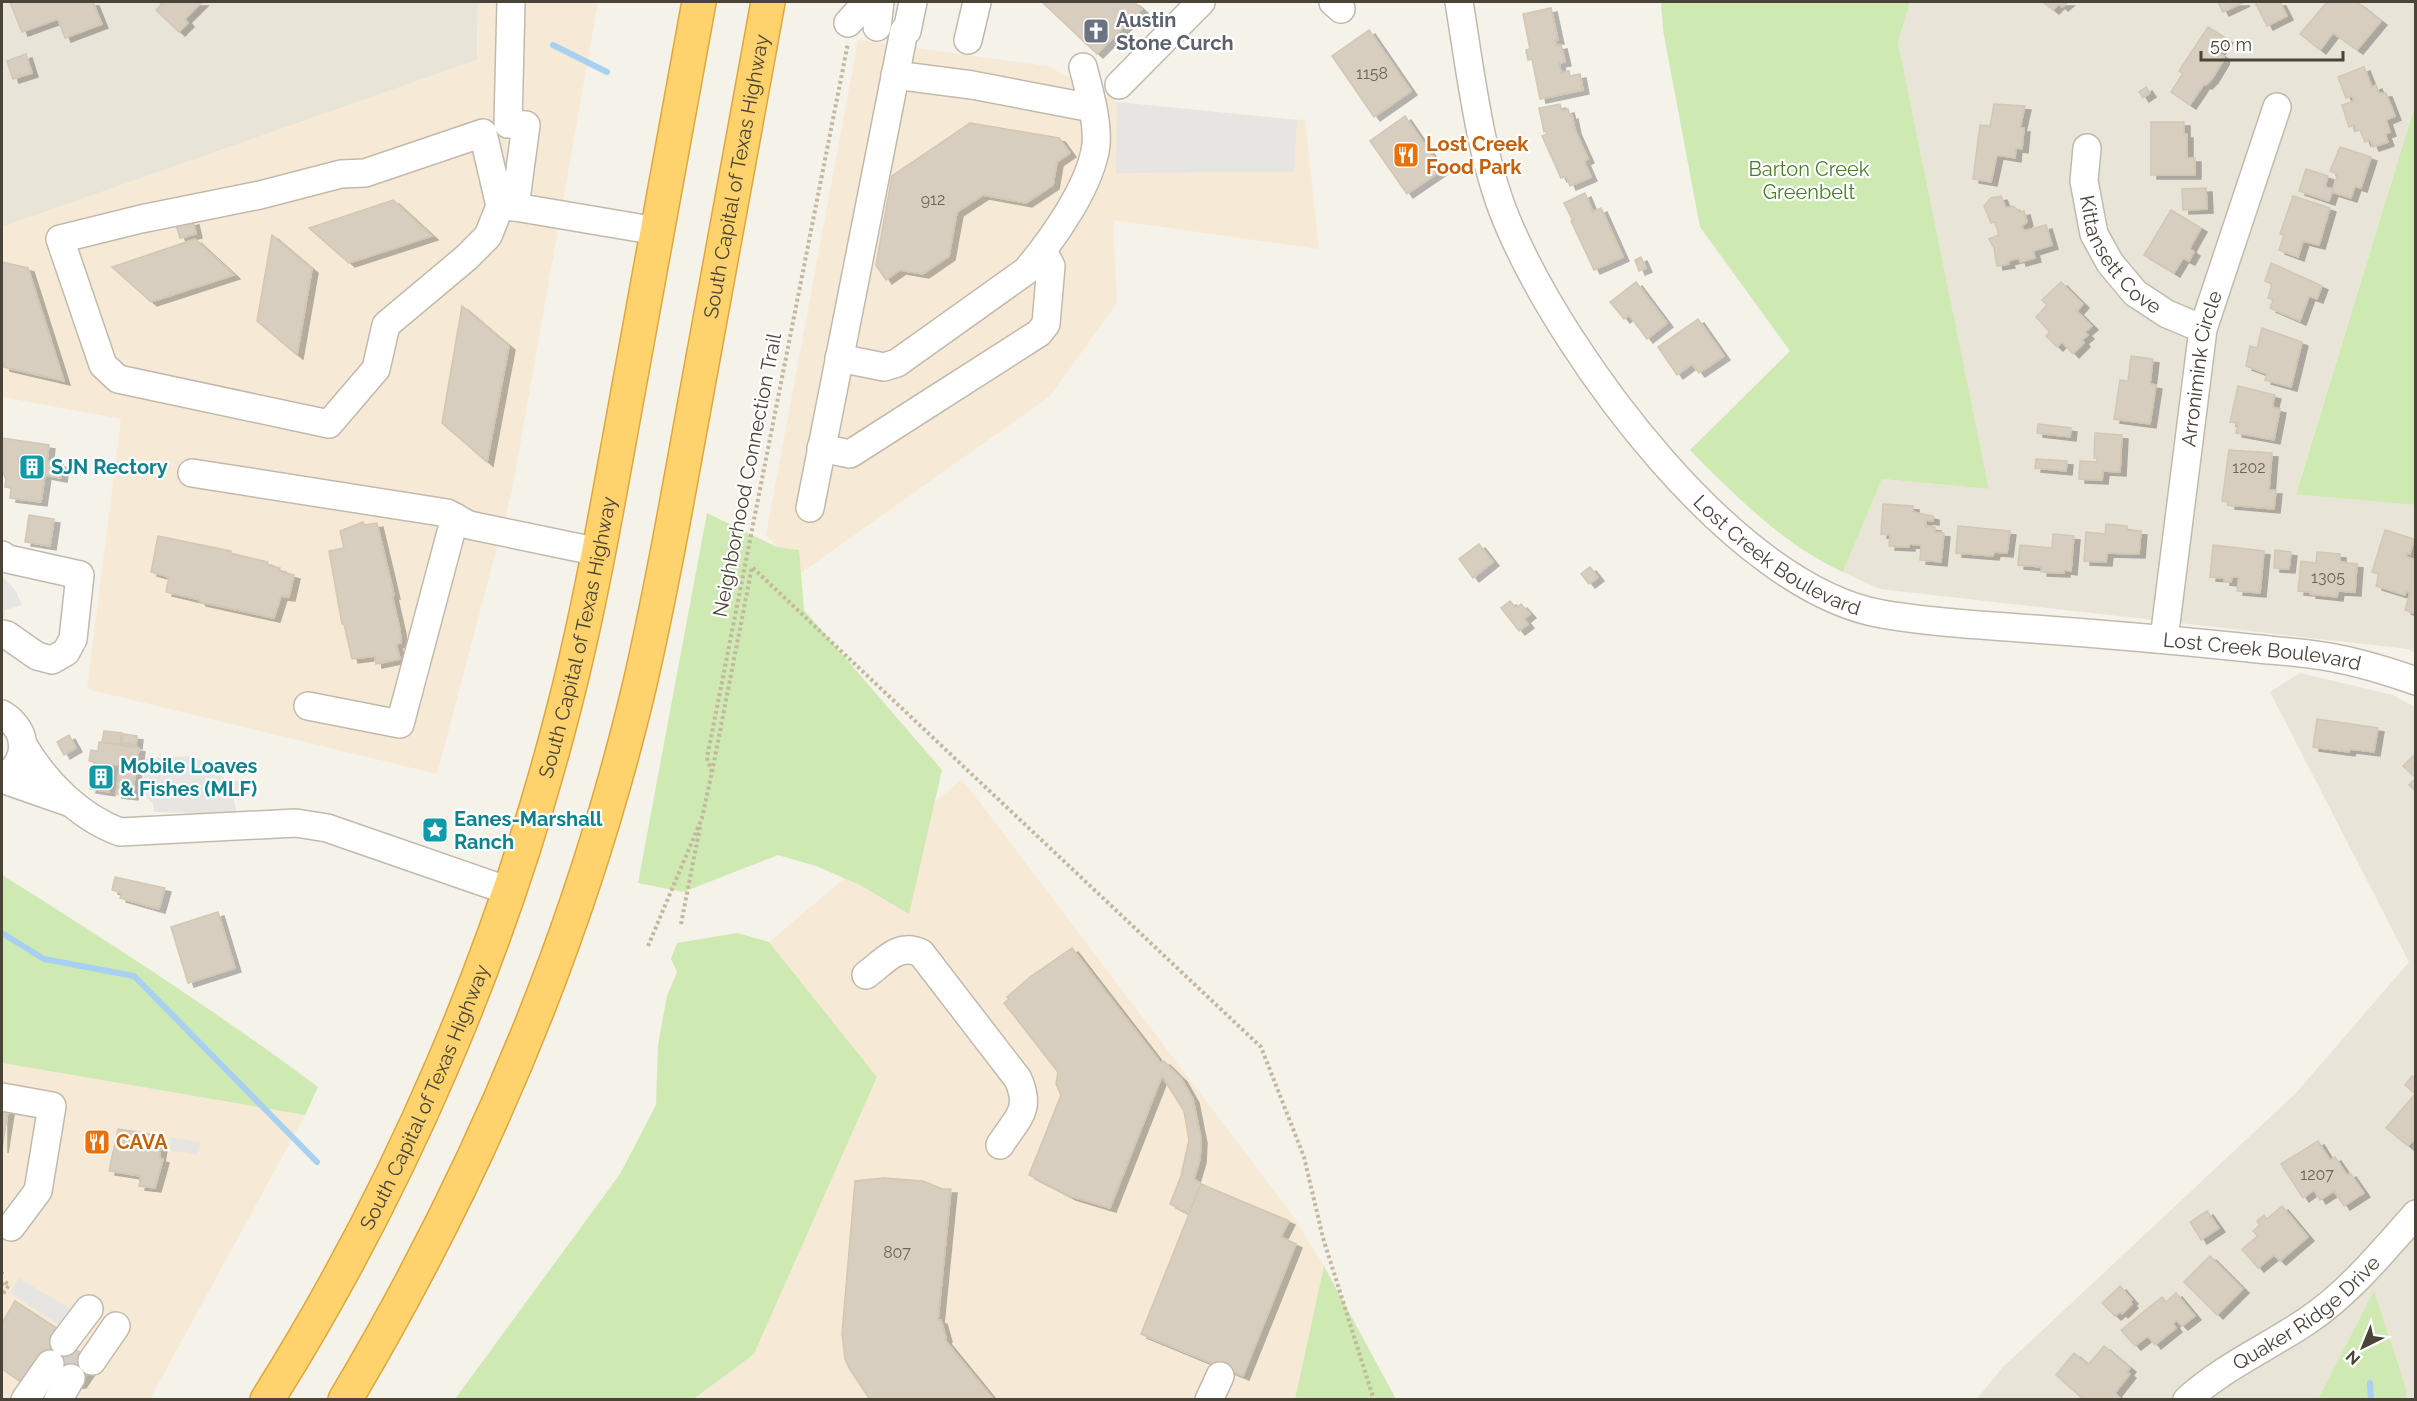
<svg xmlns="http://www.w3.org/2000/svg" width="2417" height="1401" font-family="Raleway,sans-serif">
  <defs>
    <filter id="shadow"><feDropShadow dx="6" dy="4" stdDeviation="0" flood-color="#0004"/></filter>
  </defs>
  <rect width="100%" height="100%" fill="#f5f2ea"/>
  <g fill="#e9e4d8">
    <polygon points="2,2 478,2 477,60 2,227"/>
    <polygon points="1910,2 2415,2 2415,105 2296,493 2415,505 2415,653 2408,649 1880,589 1843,572 1882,479 1989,489 1898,42"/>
    <polygon points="2300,673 2393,695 2415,707 2415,1399 2406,1399 2406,1388 2374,1292 2318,1399 1976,1400 2002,1368 2296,1093 2409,962 2270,692"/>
  </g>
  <g fill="#f6ead6">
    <polygon points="478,2 598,2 512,491 437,774 87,689 121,419 2,397 2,227 477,60"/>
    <polygon points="858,40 1047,66 1133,110 1305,120 1319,249 1113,220 1117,303 1050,396 801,573 766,535"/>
    <polygon points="962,779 1291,1213 1324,1266 1295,1399 694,1400 754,1354 877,1077 769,942"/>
    <polygon points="2,1063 305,1115 150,1399 2,1399"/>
  </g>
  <g fill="#cfe9b3">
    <path d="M1661 2H1910L1898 42 1989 489 1882 479 1843 572C1784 545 1735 496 1690 450L1790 351 1700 227 1663 30Z"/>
    <polygon points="2415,105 2415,505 2296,494"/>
    <polygon points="707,513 777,547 799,550 804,610 942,770 909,914 860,885 816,866 778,855 683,892 638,883"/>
    <path d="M2 875C109 942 216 1011 318 1087L305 1115 2 1063Z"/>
    <polygon points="737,933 769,942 877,1077 754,1354 694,1399 455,1399 620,1174 656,1105 658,1045 667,996 677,972 671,959 677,943"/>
    <polygon points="1324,1266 1396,1399 1295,1399"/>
    <polygon points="2374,1291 2406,1388 2406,1399 2318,1399"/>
  </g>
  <g fill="#e7e5e2">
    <polygon points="1117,102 1297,120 1294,172 1116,173"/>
    <polygon points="2,576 15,590 22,605 5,610 2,635"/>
    <polygon points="188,756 214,765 229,785 242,778 249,794 233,797 237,814 154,812 153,803 140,791 146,758"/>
    <polygon points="171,1137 201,1142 198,1155 170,1150"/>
    <polygon points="19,1278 74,1311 63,1327 10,1293"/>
  </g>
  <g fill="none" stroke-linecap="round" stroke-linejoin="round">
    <g stroke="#a7d0f1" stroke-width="6">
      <polyline points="553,45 607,72"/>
      <polyline points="2,933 44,959 134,976 317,1162"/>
      <polyline points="2370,1383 2371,1400"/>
    </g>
  </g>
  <g fill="#d7cebf" stroke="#d2c7b2" stroke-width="1.5" filter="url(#shadow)">
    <polygon points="10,2 93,2 102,24 65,38 58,19 22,32"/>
    <polygon points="159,2 202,2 185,19 188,23 179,32 156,10 162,4"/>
    <polygon points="1042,2 1134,2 1142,9 1097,54"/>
    <polygon points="2043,2 2068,2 2062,7 2059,4 2053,10"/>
    <polygon points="2218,2 2244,2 2223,12"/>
    <polygon points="2255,2 2280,2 2287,16 2267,26"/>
    <polygon points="2327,2 2357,2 2381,21 2357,50 2333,33 2320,50 2300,34"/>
    <polygon points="1551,8 1558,40 1555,40 1556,46 1561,45 1565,62 1559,63 1561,73 1569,71 1570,76 1580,74 1583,90 1540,99 1532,59 1528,60 1526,50 1530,49 1523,14"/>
    <polygon points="2208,27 2227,39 2218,52 2224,56 2223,61 2212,79 2206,85 2204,84 2190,105 2171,92 2183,73 2179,71"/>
    <polygon points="1369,30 1411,91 1374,117 1332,56"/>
    <polygon points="26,54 32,73 13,79 7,61"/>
    <polygon points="2364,67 2372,87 2376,85 2379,93 2386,93 2395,116 2386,120 2390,132 2385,134 2388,142 2373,147 2370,140 2365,142 2360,130 2356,131 2354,125 2349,127 2342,105 2354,101 2352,96 2346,98 2338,77"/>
    <polygon points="2146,87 2150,93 2143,98 2139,92"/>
    <polygon points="1560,104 1562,111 1568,109 1570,116 1572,115 1575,130 1588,159 1584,161 1591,177 1570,186 1566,176 1561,178 1542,136 1547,134 1546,131 1544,132 1539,108"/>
    <polygon points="1994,104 2025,106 2020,128 2024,128 2022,149 2016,148 2015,158 1997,155 1991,182 1973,179 1980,125 1990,126"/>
    <polygon points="1405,116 1442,170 1407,194 1370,141"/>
    <polygon points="2151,122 2184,122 2184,134 2187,134 2187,158 2195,158 2195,175 2151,175"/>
    <polygon points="970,123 1059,138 1070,153 1057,162 1053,185 1026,203 983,195 957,212 949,256 923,274 900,270 886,280 876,265 892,176"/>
    <polygon points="2340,147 2371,157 2361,188 2355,186 2351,198 2332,192 2338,174 2330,171"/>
    <polygon points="2306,169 2328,176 2325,187 2333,189 2329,201 2299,191"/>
    <polygon points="2206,188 2207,209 2183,210 2182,189"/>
    <polygon points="1585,193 1593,212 1601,208 1623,257 1594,270 1571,221 1573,221 1564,203"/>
    <polygon points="2001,196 2006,208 2013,206 2020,212 2024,211 2027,222 2022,226 2024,231 2046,225 2052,245 2033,251 2035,258 2020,262 2019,258 2008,261 2009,264 1997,266 1994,248 1989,239 1999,235 1995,222 1991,223 1984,206 1991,198"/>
    <polygon points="2293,196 2330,208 2319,245 2303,241 2298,257 2279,250 2284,235 2280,234"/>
    <polygon points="393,200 432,236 349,263 309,228"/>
    <polygon points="2171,210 2201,228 2191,246 2190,249 2194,252 2189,261 2183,258 2174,273 2144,255"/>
    <polygon points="193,221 196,234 180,238 176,225"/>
    <polygon points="272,235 312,269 297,355 257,321"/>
    <polygon points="195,239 234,275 151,302 112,267"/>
    <polygon points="1641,257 1646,268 1639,271 1635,260"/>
    <polygon points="2,262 28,268 64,381 4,367 2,359"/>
    <polygon points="2271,263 2322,286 2317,299 2309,296 2300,321 2270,308 2273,300 2268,298 2272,284 2265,281"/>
    <polygon points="1636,282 1667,323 1647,339 1629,315 1624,319 1610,302"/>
    <polygon points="2061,282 2083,304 2077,311 2092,326 2085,332 2088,335 2082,340 2084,343 2073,354 2062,342 2057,347 2046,336 2050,332 2036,317 2047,305 2042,300"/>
    <polygon points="462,306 509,346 487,462 442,423"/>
    <polygon points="1698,319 1724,356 1699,373 1692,364 1677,375 1658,347"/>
    <polygon points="2262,328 2302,342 2291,387 2265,380 2267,374 2246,366 2250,346 2257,348"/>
    <polygon points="2131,356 2153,359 2150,384 2156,385 2150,424 2114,419 2120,380 2128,381"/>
    <polygon points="2238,386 2275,395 2272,407 2280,409 2274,440 2236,433 2238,423 2230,422"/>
    <polygon points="2038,424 2071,428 2070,437 2037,433"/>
    <polygon points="2095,433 2122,435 2120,472 2103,471 2102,480 2079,479 2080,461 2097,462 2097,458 2094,458"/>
    <polygon points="2,438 49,445 47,461 63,464 61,478 45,475 41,502 10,498 11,488 5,487 6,479 2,471"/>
    <polygon points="2229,450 2272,453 2269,490 2276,490 2274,509 2229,505 2229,502 2222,501"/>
    <polygon points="2036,459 2067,461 2066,471 2035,468"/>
    <polygon points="1883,504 1913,506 1913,512 1933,516 1933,521 1926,520 1926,526 1935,527 1935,532 1944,533 1941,562 1920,560 1921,545 1909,544 1909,547 1889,546 1890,535 1881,534"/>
    <polygon points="29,515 54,519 50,546 25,542"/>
    <polygon points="363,522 364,525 377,523 394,595 392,595 400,630 401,643 396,644 400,659 376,664 375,656 352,659 344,624 342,624 329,551 344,548 340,531"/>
    <polygon points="2106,524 2127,526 2127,530 2141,531 2139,554 2107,553 2106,562 2084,561 2086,532 2105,534"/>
    <polygon points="1958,526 2010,531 2007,553 1994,552 1993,556 1956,553"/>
    <polygon points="2385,530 2414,539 2410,554 2407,553 2406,557 2416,560 2416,614 2405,610 2410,593 2406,591 2405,595 2376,586 2379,574 2372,572"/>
    <polygon points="2053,534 2074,536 2071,571 2064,570 2064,573 2041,572 2042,567 2018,565 2020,545 2052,548"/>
    <polygon points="158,536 231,551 230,553 268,562 267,565 280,568 279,571 294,575 289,597 281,596 274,618 200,602 200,600 166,592 169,577 151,572"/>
    <polygon points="1479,544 1493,562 1473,578 1459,559"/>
    <polygon points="2213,545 2264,551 2260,593 2237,591 2239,577 2232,577 2231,582 2224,581 2224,578 2210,577"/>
    <polygon points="2275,550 2291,552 2289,569 2274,568"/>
    <polygon points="2317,552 2340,554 2340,562 2357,564 2355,592 2338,591 2337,597 2310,594 2310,592 2298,591 2301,561 2316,563"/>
    <polygon points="1590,567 1598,577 1589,584 1581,574"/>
    <polygon points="1510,601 1516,608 1521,604 1530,614 1524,619 1528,624 1519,631 1501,608"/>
    <polygon points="2317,719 2378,728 2374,752 2350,749 2349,752 2313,747"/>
    <polygon points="104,731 122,733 120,744 102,742"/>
    <polygon points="123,734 137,736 136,745 122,743"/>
    <polygon points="69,735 76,748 64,755 57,742"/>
    <polygon points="99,742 139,748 132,796 116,794 120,765 113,764 109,792 90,789 94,762 89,761 91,750 98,751"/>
    <polygon points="2416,753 2416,778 2403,766"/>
    <polygon points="2416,778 2416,791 2409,785"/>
    <polygon points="115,877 165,888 159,909 120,898 122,893 112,890"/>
    <polygon points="218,912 235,968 188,983 171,927"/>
    <polygon points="1072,948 1160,1062 1164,1061 1181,1078 1193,1099 1201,1139 1200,1159 1194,1179 1201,1184 1189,1214 1170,1204 1181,1176 1189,1140 1184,1111 1162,1076 1110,1208 1070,1196 1029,1175 1061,1095 1056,1084 1058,1072 1004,1003 1009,999 1007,997 1030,977"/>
    <polygon points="2412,1076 2416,1078 2416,1138 2408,1146 2386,1128 2415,1094 2405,1085"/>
    <polygon points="2,1110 8,1111 2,1149"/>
    <polygon points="118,1129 150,1134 162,1141 159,1158 163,1159 155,1188 139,1186 141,1176 109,1171"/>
    <polygon points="2318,1141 2330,1160 2335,1157 2347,1175 2350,1173 2364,1193 2344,1206 2334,1191 2320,1200 2314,1190 2303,1198 2281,1164"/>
    <polygon points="883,1178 923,1181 942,1189 951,1189 938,1320 941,1320 946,1338 945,1340 994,1400 870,1400 849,1368 845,1359 842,1334 855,1181"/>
    <polygon points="1201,1184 1289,1221 1281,1237 1296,1244 1243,1376 1141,1334"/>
    <polygon points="2282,1206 2308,1237 2280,1261 2274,1255 2258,1268 2242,1249 2258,1236 2253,1231 2260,1225 2257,1221 2264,1215 2267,1219"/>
    <polygon points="2207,1211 2219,1228 2201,1240 2190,1222"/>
    <polygon points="2210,1256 2243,1289 2217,1315 2184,1282"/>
    <polygon points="2120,1286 2132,1300 2130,1302 2132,1304 2122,1314 2120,1312 2115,1316 2102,1303"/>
    <polygon points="2176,1293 2195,1316 2182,1326 2176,1320 2173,1324 2176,1328 2155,1345 2148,1336 2135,1346 2121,1330 2162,1297 2166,1302"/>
    <polygon points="15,1301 61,1331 57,1338 95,1362 80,1384 27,1386 2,1369 2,1323"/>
    <polygon points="2104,1346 2130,1368 2127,1372 2130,1374 2115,1393 2122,1400 2084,1400 2056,1375 2074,1353 2088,1365"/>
  </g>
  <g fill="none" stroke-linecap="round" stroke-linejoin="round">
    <polyline stroke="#d3cfc6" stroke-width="27" stroke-dasharray="27 14" stroke-linecap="butt" points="64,1374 78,1352"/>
    <defs>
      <g id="minor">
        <polyline points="511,2 508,124 526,125 515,207 657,231"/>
        <polyline points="1333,2 1341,9"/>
        <path id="s1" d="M1459 2C1471 74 1480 161 1510 228 1566 358 1735 589 1882 614 1933 623 1984 625 2034 629 2103 634 2171 640 2240 647 2273 651 2307 652 2339 659 2365 664 2390 672 2416 681"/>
        <polyline points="848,23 867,2"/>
        <polyline points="877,27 880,2"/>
        <polyline points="907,31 913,2"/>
        <polyline points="968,40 977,2"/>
        <polyline points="895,75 972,85 1092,108"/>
        <polyline points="1119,85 1201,2"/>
        <path id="s2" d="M2087 148 2084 181 2094 234 2110 263 2135 293 2167 314 2203 329"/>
        <polyline points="500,206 488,236 466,258 386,325 376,369 329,424 118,379 103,365 60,239 141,219 260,195 341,174 365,173 483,133 500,206 515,207"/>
        <path d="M839 358 884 367 897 363 1026 271C1052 240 1091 186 1096 145 1098 121 1089 90 1083 67"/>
        <polyline points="821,448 850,454 1039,333 1046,324 1051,266 1043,251"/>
        <polyline points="192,473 447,513 469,525 599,552"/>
        <polyline points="810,508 904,31"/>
        <polyline points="2,555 8,559 80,575 73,639 66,652 52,660 37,656 7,635 2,634"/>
        <path id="s3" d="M2164 639 2203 329 2277 107"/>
        <polyline points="308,706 400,724 455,517"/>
        <path d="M2 714C30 731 29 762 2 779"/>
        <path d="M23 745C45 782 79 817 120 832L296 823 327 828 509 891"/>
        <polyline points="2,779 68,802"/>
        <path d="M866 975C884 962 898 942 921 953L1018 1079C1032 1111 1017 1118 1000 1145"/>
        <polyline points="2,1097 52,1106 38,1191 11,1227"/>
        <polyline points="64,1342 89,1309"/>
        <polyline points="92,1361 116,1326"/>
        <polyline points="25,1400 50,1364"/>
        <polyline points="58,1400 71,1378"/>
        <polyline points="1209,1400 1220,1376"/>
        <path id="s4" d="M2187 1400C2223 1367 2267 1348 2307 1321 2349 1293 2382 1252 2416 1214"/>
      </g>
      <g id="highway">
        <path id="s5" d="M267 1400C401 1187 502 951 564 708 592 600 610 490 630 381 653 254 676 128 699 2"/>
        <path id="s6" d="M345 1400C476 1180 578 941 638 692 662 589 680 484 699 380 722 254 745 128 768 2"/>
      </g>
    </defs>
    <use href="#minor" stroke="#c1baac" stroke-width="30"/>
    <use href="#highway" stroke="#dea73b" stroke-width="36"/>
    <g stroke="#c3b79e" stroke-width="4" stroke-dasharray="3 3" stroke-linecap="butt">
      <polyline points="712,772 752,567 1261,1047 1304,1157 1323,1238 1374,1400"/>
      <polyline points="681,924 700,827"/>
      <polyline points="648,946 702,818 712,772 707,758 848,43"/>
      <polyline points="2,1274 2,1272"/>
      <polyline points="2,1285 4,1281 9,1285 2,1295"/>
    </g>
    <use href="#minor" stroke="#fff" stroke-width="27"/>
    <use href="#highway" stroke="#fed26c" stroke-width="33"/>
  </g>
  <defs>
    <symbol id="church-square" viewBox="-11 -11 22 22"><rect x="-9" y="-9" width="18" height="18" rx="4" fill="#6b7280" stroke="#fff"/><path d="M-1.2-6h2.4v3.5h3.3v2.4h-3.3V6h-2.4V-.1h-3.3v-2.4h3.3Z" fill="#fff"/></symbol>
    <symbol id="restaurant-square" viewBox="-11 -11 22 22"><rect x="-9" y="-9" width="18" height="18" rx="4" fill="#e8710a" stroke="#fff"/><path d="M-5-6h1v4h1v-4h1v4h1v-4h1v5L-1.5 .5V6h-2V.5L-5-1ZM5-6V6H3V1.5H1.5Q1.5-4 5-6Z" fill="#fff"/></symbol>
    <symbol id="building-square" viewBox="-11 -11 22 22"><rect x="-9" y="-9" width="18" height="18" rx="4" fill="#0f9aa8" stroke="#fff"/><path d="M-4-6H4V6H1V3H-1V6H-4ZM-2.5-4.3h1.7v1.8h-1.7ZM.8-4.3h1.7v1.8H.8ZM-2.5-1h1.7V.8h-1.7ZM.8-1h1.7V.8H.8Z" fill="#fff"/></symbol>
    <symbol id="sight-square" viewBox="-11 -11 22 22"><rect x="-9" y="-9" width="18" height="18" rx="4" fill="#0f9aa8" stroke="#fff"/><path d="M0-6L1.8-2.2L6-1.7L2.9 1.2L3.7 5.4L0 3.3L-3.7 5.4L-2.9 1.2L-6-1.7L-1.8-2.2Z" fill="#fff"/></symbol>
  </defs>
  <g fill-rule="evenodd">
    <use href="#church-square" x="1081" y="16" width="30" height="30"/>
    <use href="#restaurant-square" x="1391" y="140" width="30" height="30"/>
    <use href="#building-square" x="17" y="452" width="30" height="30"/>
    <use href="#building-square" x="86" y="762" width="30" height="30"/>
    <use href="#sight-square" x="420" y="815" width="30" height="30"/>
    <use href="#restaurant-square" x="82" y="1127" width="30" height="30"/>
  </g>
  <g text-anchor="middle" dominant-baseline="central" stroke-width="4.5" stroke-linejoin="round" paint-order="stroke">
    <g font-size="16" fill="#6c665a">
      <text x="1372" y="73">1158</text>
      <text x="933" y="199">912</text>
      <text x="2249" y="467">1202</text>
      <text x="2328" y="577">1305</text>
      <text x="2317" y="1174">1207</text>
      <text x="897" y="1252">807</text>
    </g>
    <g font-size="20" font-weight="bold" fill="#5b616d" stroke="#fff" text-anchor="start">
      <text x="1116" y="20">Austin<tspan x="1116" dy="23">Stone Curch</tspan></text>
    </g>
    <g font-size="20" font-weight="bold" fill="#c56008" stroke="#fff" text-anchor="start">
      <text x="1426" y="144">Lost Creek<tspan x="1426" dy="23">Food Park</tspan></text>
      <text x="116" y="1142">CAVA</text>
    </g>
    <g font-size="20" fill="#467c2a" stroke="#fff">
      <text x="1809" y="169">Barton Creek<tspan x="1809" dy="23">Greenbelt</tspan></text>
    </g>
    <g font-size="20" fill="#494338" stroke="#fff">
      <text stroke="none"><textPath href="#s6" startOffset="1294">South Capital of Texas Highway</textPath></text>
      <text stroke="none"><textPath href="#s2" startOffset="118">Kittansett Cove</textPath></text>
      <text stroke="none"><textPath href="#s3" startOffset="273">Arronimink Circle</textPath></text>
      <text transform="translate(747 475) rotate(-79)">Neighborhood Connection Trail</text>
      <text stroke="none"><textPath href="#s1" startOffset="662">Lost Creek Boulevard</textPath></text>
      <text stroke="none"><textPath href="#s5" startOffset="828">South Capital of Texas Highway</textPath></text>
      <text stroke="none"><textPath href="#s1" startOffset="1166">Lost Creek Boulevard</textPath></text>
      <text stroke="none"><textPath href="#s5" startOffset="342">South Capital of Texas Highway</textPath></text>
      <text stroke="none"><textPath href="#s4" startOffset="148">Quaker Ridge Drive</textPath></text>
    </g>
    <g font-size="20" font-weight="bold" fill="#0d838f" stroke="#fff" text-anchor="start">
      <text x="51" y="467">SJN Rectory</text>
      <text x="120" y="766">Mobile Loaves<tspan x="120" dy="23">&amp; Fishes (MLF)</tspan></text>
      <text x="454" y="819">Eanes-Marshall<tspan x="454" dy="23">Ranch</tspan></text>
    </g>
  </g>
  <rect width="2417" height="1401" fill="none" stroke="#494338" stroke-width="6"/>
  <g transform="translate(2363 1347) rotate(223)" stroke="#ffffff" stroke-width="4.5" paint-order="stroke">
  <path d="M0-4.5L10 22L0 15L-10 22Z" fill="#494338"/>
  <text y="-9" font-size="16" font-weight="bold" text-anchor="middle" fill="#494338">N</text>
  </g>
  <path d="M2201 51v9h142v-9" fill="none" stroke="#494338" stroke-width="3"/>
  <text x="2210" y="51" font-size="18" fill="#494338" stroke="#ffffff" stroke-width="4.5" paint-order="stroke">50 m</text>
</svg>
